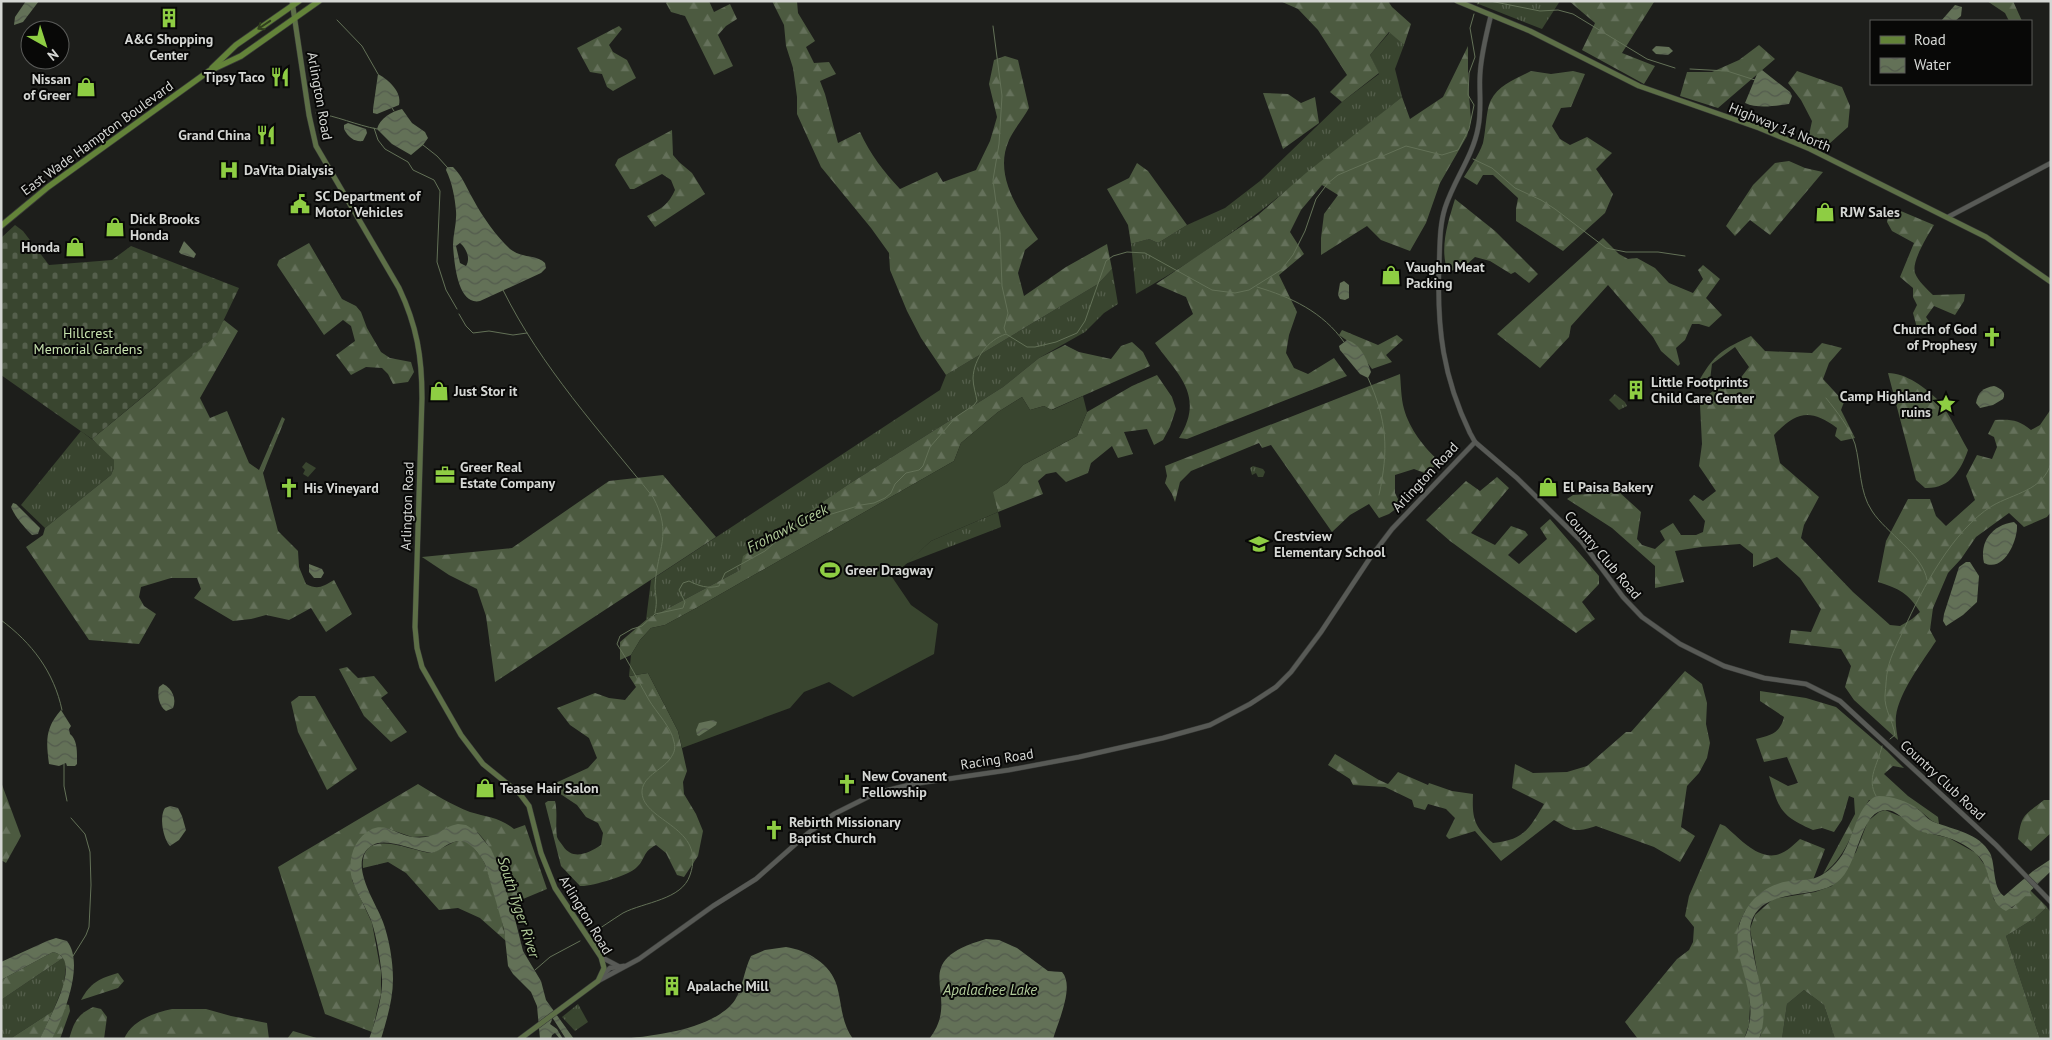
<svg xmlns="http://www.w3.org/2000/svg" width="2052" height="1040" font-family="'PT Sans',sans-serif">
  <defs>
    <pattern id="grass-tufts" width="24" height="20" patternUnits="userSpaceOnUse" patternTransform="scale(1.25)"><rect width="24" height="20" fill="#39452f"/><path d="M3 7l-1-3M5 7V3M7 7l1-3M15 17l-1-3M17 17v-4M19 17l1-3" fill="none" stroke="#555f4c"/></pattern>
    <pattern id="forest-firs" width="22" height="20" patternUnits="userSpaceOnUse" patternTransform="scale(1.25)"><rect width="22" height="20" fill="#4c5a40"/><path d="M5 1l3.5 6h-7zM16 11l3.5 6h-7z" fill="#65715b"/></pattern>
    <pattern id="cemetery-stones" width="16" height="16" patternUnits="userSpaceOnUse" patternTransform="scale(1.25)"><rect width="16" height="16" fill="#39452f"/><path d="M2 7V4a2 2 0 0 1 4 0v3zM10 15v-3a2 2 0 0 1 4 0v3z" fill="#555f4c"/></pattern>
    <pattern id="water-waves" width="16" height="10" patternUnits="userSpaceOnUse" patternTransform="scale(1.25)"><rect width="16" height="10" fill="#637157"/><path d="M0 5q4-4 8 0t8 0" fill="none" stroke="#535b4d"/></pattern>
  </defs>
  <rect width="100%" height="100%" fill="#1d1e1b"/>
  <g fill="url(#grass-tufts)">
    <polygon points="1471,1 1560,1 1542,29"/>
    <path d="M1390 32 1404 45 1395 69 1402 97C1316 166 1233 240 1136 294L1131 244 1149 239 1158 243 1187 225 1225 208 1260 181 1342 102 1379 74 1370 55Z"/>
    <polygon points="1112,269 1118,304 1104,313 1085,332 1039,358 1003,387 849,484 744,556 740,570 646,620 651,580 940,390 946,375 1098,284"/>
    <polygon points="1615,394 1625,402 1627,406 1619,410 1609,400"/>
    <polygon points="81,431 107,451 114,460 114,468 111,475 45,528 21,505"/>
    <polygon points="306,462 316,468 308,477 303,474 305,470 302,467"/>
    <polygon points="1253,466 1263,469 1265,472 1263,477 1258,477 1256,473 1252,475 1250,468"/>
    <polygon points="998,512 1001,527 905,564 931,541"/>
    <polygon points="2047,907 2051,913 2051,1039 2040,1039 2006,936 2035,918"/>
    <polygon points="63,958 66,964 64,984 53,1011 10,1039 1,1039 1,1000"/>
    <polygon points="1804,990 1824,1005 1835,1039 1782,1039 1787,1004"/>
    <polygon points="578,1004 588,1022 575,1031 562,1017"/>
  </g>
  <g fill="url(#forest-firs)">
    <polygon points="668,1 709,1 714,12 730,4 737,19 726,26 718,35 733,66 714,75 685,16 671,12 666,3"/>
    <path d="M772 1H797L798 13 815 41 806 47 814 63 829 62 836 74 820 81 825 94 838 143 860 132C870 154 884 172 900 189L937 172 943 182 976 170 990 141 997 117 989 84 994 60 1005 56 1018 60 1029 108C1023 119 1014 129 1009 140 993 176 1019 211 1038 239L1025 250 1018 273 1024 296 1066 267 1107 244 1112 269 1098 284 946 375 921 338 907 311 890 270 889 253 871 228 821 167 797 114V97L793 68 786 46 784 25Z"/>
    <polygon points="1280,1 1388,1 1392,7 1411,24 1404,45 1389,32 1370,55 1379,73 1342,102 1330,92 1347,75 1318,30 1298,9"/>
    <polygon points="1569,1 1654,2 1622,53 1655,66 1644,84 1582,50 1595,23"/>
    <polygon points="1987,1 2013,1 2022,21 2009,21 2005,13"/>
    <polygon points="619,26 622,29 609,45 613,52 627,60 636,78 613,91 607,87 602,74 590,72 577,48"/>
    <polygon points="1759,45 1775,59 1718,108 1680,96 1687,72 1712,72 1739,60"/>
    <path d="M1468 46V82L1471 120 1467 136 1440 183 1426 223 1410 251 1381 240 1367 226 1321 255V238L1324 214 1338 195 1322 185 1301 210 1290 232 1304 254 1279 275 1297 312 1289 335 1286 353 1294 368 1308 374 1334 358 1347 376 1187 439 1179 438C1205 396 1179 376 1155 343L1193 314 1186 297 1156 284 1258 215 1306 173 1402 97 1410 119 1443 97Z"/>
    <path d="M1531 71 1551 74 1573 71 1585 74 1571 107 1561 108 1552 126 1560 139 1570 145 1587 137 1612 153 1596 169 1613 194 1605 213 1563 251 1516 221V209L1518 198 1493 175H1483L1477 185 1464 177C1470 167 1479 155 1483 143 1486 131 1486 109 1491 100 1498 85 1517 78 1531 71Z"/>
    <polygon points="1797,71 1842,87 1850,106 1848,127 1829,144 1809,135 1812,121 1801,100 1788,83"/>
    <polygon points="1263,93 1288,94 1301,103 1315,97 1319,123 1283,149"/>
    <path d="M672 130 673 155 679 162 692 173 705 194 655 227 647 216C661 209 669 204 675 190L671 180 662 174 634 189H630L615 165 618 159Z"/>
    <polygon points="1789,161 1805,168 1823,172 1770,235 1750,220 1735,236 1726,226 1753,185 1775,163"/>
    <polygon points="1137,163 1148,171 1187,225 1158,243 1149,239 1131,244 1128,225 1107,189 1129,178"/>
    <path d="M1455 199 1495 231 1538 274 1529 283 1515 272 1511 274 1490 261 1475 257 1465 266 1448 272C1439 249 1448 222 1455 199Z"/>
    <path d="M1896 209 1934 225C1928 235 1911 262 1915 273 1918 281 1927 289 1933 295L1965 294 1964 301 1955 315 1934 306 1926 317 1932 326 1929 333 1917 328 1913 313 1917 305 1913 297V288L1900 277 1914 243 1892 231 1887 222 1889 213Z"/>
    <polygon points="1603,238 1619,254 1628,259 1637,258 1655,268 1669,283 1693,293 1703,279 1698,270 1703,265 1720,279 1706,298 1722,315 1709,327 1699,324 1692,324 1685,340 1676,348 1680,364 1678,366 1661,351 1653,337 1608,285 1571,326 1569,337 1540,368 1497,334"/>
    <polygon points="309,243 342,299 356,306 361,312 367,328 381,352 390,358 411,362 414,372 408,382 393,384 388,374 382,368 366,367 351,375 336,355 355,341 351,326 343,320 324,335 277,265 279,260"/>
    <path d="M224 320 238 331 200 398 210 418 227 411 249 463 259 470 282 417 285 419 263 473 278 531 298 551 299 567 306 584C318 590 322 587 334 580L352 614 326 632 311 608 289 620 266 615 251 619 233 621 194 598 201 589 197 578H171L141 587 139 597 144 606 156 614 139 644 89 640 26 547 43 535 45 528 111 475 114 468V460L92 439 155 387Z"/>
    <polygon points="1342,330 1378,345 1397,335 1403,340 1386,355 1392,362 1372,369 1355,346 1339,335"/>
    <path d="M1751 336 1765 351 1812 353 1822 343 1842 348 1829 363 1823 379 1844 402 1841 410 1855 438 1841 441 1835 436 1837 428C1810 408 1796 412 1774 435L1780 463 1819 497 1804 525 1801 538 1853 592 1890 625 1900 626 1912 619 1920 612C1908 593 1900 589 1878 582L1886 541 1908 499H1930L1936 516 1946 526 1975 500 1966 476 1977 455 1992 459 1997 447 1994 437 1988 434 1995 420C2011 419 2019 420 2031 430L2040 425 2051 409V512L2047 517 2024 527 2009 513 1976 537 1961 559 1948 573 1933 608 1930 630 1936 641C1923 661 1899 692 1896 716 1895 724 1897 733 1898 740L1854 700 1845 687 1851 666 1841 649 1789 643 1791 630 1811 632 1821 609 1800 578 1777 557 1753 567V554L1740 544 1701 547 1675 551 1684 582 1655 588V566L1612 528 1567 499 1573 495 1619 492 1641 512 1637 539 1642 545 1655 549 1665 540 1660 531 1673 523 1681 535H1696L1703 532 1705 521 1689 500 1694 495 1703 501 1716 491 1699 466 1702 444 1700 405 1704 398 1713 391 1739 380 1749 367 1735 347 1712 364 1710 380 1704 384 1700 379C1716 352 1724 349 1751 336Z"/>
    <polygon points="1132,342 1143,352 1150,366 1051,410 1044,406 1030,410 1022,397 998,412 961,443 954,461 698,607 665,625 651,628 640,640 631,655 620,660 620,642 646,620 740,570 743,556 849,484 1003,387 1039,358 1065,345 1079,352 1111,359 1121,346"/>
    <path d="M1888 373C1906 373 1926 388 1938 400 1949 412 1959 435 1968 450 1961 470 1950 489 1925 488L1916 480Z"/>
    <path d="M1400 374C1401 385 1401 398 1404 409 1409 428 1425 449 1439 461L1427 474 1414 469 1395 475V493L1401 505 1389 514 1379 518 1369 504 1350 515 1332 532 1271 445 1262 448 1259 443 1191 471 1180 482 1175 502 1172 494 1165 483 1167 476 1165 466Z"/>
    <polygon points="1157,375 1172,397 1176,409 1170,427 1163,440 1154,445 1147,429 1124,432 1133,454 1118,458 1112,446 1091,463 1088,473 1066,482 1056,472 1046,474 1038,481 1043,494 998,512 992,492 1007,483 1023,465 1077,436 1087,412 1132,386"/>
    <polygon points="663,475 716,537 495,682 486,616 477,589 449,575 422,557 512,548 609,481"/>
    <polygon points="1497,477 1509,488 1471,533 1495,545 1511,526 1525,531 1528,535 1508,555 1519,564 1547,539 1540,528 1550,519 1599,576 1599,584 1582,602 1595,619 1576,633 1450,541 1426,520 1466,481 1480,491"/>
    <polygon points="347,667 358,678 374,676 388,693 381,698 407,732 391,742 364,716 339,669"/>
    <path d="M1685 671 1702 684 1707 703 1706 724 1710 743 1707 758 1699 773 1687 786 1681 827 1695 836 1680 862 1654 847 1596 826C1575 833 1573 831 1554 820L1501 861 1475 831 1449 839 1446 836 1455 818 1446 809 1428 804 1425 810 1414 807 1412 800 1385 787 1353 785 1350 779 1328 765 1335 754 1379 780 1388 784 1398 772 1428 785 1429 783 1452 791 1473 794C1472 818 1474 827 1493 843 1524 840 1529 829 1544 804L1512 788 1515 764 1533 773 1567 772 1587 766 1626 732H1631Z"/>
    <path d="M648 673 678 731 687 771 683 782 684 794 696 814 703 831 698 856 684 877 677 875 666 853 656 845C642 852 646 859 636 868 629 875 591 887 580 886L561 866 545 803 548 801H555C558 813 555 825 557 837 558 840 561 843 563 846 573 861 589 853 601 845L603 833 598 823 586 817 577 805 559 793H549L546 791 549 786 588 768 597 758 589 738 570 725 557 708 595 693 609 698 625 700 636 687 629 676Z"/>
    <path d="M1760 691 1806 698 1836 707 1887 751 1904 768 1893 766 1884 774 1908 796 1938 817 1939 824 1932 821 1918 809 1869 800C1851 828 1851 852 1823 874L1855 814 1854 798 1849 796 1842 820 1834 832 1822 828 1813 830C1781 816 1779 810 1769 776L1788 786 1798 783 1787 757 1764 762 1756 739C1770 735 1780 734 1784 717L1760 701Z"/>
    <polygon points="299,696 315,696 357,769 327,790 298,732 291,702"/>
    <polygon points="1,782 21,836 6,863 1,860"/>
    <path d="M418 784C434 794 452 805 470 812 487 817 501 818 514 829L525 825 547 889 511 904C502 879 497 851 477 832L442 831 435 836 412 837 386 828 373 829 352 880 372 923 381 972V994L372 1032 325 1014 278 867Z"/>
    <path d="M2044 800H2051V833L2031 851 2018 839C2022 813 2024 816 2044 800Z"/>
    <polygon points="1885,810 1902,817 1920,831 1949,838 1976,853 1986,867 1994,900 2012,908 2030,890 2047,907 2035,918 2006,936 2040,1039 1835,1039 1824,1005 1804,990 1787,1004 1782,1039 1759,1039 1761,1034 1758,977 1750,929 1755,915 1773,899 1815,892 1832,886 1856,852 1868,821 1879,812"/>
    <path d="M1720 824 1725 826C1738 837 1757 859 1776 855 1786 853 1793 845 1800 839L1825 849 1813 880 1791 881 1745 911 1739 924 1737 940 1749 990 1750 1006 1749 1025 1744 1039H1638L1625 1022 1677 959 1689 950 1693 942 1694 927 1685 916 1689 896Z"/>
    <path d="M462 840 471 845 480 855 485 864 500 911 506 941 480 918 458 908 439 910 406 873 388 862 363 868C360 825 410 851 432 853L454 842Z"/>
    <polygon points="53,952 59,954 63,958 1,1000 1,980"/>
    <path d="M118 973 124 981 118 988 81 1000C90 983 100 978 118 973Z"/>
    <polygon points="65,1004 69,1005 70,1011 60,1039 52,1039"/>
    <path d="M93 1007 101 1009 107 1017 104 1039H69C74 1022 77 1015 93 1007Z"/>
    <path d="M172 1009H206L231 1016 267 1023 269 1039H124C132 1020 154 1013 172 1009Z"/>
    <polygon points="53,1011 40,1039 10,1039"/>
    <polygon points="293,1031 320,1039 287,1039"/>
  </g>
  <polygon fill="url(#cemetery-stones)" points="15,225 23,231 49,265 112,260 131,246 239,288 216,336 92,439 1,375 1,238"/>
  <polygon fill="#39452f" points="1083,396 1087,412 1077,436 1023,465 1007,483 993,492 998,512 931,541 892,577 911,605 938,624 934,654 853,697 829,682 804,692 790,708 682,748 678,731 648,673 629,676 631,655 640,640 651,628 665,625 698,607 954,461 961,443 998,412 1022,397 1030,410 1044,406 1052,410"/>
  <g fill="url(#water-waves)" fill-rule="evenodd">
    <polygon points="26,1 39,1 23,22 14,25 15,17"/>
    <polygon points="1955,5 1962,7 1961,16 1955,21 1941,21"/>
    <polygon points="1656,46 1669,47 1673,51 1668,55 1656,54 1652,50"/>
    <path d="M1762 70 1790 92 1792 96 1789 104C1776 106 1757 109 1745 103L1757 74Z"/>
    <path d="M378 74C389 80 402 92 399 105L377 114 373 113V109Z"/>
    <path d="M402 109 412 123 425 132 428 138 423 145 411 155 392 144 377 129C380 118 391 112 402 109Z"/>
    <path d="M348 123 366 129 367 133 363 141C354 142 348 137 344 129V125Z"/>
    <path d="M447 167H453C463 177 466 187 473 199 482 216 496 236 510 249 523 259 536 254 545 263L546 268 541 273 480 301C457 306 454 260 453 245 453 234 457 223 456 211 455 198 452 182 446 170ZM460 243C466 248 471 258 466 266L460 263 456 246Z"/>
    <polygon points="184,241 196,254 194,258 181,254 179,252"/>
    <polygon points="1344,281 1349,285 1349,298 1345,300 1340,299 1338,295 1340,283"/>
    <path d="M1347 340C1361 344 1367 360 1371 372L1368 378 1360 374 1340 350 1339 346Z"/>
    <path d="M1994 386C2000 388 2007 392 2003 399L1993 405 1980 408 1976 403C1978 392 1983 388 1994 386Z"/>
    <path d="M13 503 16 504 40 528 38 534 32 535C24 527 15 517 11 507Z"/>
    <path d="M2014 522 2017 525C2018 540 2004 573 1984 563 1979 542 1992 525 2014 522Z"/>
    <polygon points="1966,562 1970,562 1979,576 1977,602 1963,615 1946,626 1943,621 1944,614 1959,567"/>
    <polygon points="309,564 322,569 324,573 321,578 314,578 309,572"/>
    <path d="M163 684C172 688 177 699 173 708L166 711C159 706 157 696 159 687Z"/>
    <path d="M61 710 71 726 69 729 70 734C78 740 77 754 77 764L75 766H67L66 763 59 766 49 764C46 741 45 728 61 710Z"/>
    <polygon points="713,720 717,722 716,725 699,736 697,735 696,730 699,723"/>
    <path d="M1876 796C1889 795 1909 801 1919 810 1924 814 1928 820 1934 822 1954 830 1979 833 1990 853 1996 865 1992 888 2004 896L2033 871 2051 859V871L2018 903 2006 911C1986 902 1993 875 1981 859 1973 848 1955 839 1942 836 1935 834 1927 834 1920 831 1906 826 1896 803 1878 812 1858 822 1857 873 1833 885 1808 899 1761 888 1751 923 1749 930 1751 938 1752 945 1756 976 1771 1009 1759 1039H1744C1759 1009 1744 980 1738 950 1733 922 1751 893 1777 884 1803 875 1813 888 1836 863 1854 844 1854 808 1876 796Z"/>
    <path d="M170 806 178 808 182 816 186 830 179 840 170 846C163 839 159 816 165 808Z"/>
    <path d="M458 824 466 825 477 832 491 849 498 864 514 915 523 951 541 981 546 1000 574 1039H566L550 1014 552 1020 550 1024 557 1029 563 1039H560L555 1033 552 1035 551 1039H540L537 1006 531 992 513 974 508 966 504 929 485 864C479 853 468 837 454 842 446 844 440 851 432 853 415 851 387 837 373 845 345 860 377 904 383 922 389 938 393 961 393 979 393 999 387 1019 381 1039H369C375 1023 383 996 382 979 381 963 377 939 372 923 367 909 358 896 353 882 346 863 353 838 372 829 386 823 398 835 412 837 437 840 439 828 458 824Z"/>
    <path d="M56 938 67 941C85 964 64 1015 52 1039H40C46 1022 86 959 53 952L1 980V962L47 941Z"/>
    <path d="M986 939 999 940 1017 948 1048 971 1062 972C1075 986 1058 1022 1053 1039H929C965 994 902 963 986 939Z"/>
    <path d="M786 947C807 950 831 964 837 986 842 1005 841 1022 853 1039H621C654 1036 715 1029 735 1000 743 987 744 970 751 956L765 950Z"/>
  </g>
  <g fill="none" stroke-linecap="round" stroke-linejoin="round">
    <g stroke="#637157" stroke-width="1">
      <polyline points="1490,1 1540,11 1558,10 1573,14 1647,59 1675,68"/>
      <polyline points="1478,4 1479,1"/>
      <polyline points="337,20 362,46 378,74"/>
      <polyline points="993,26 1002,96 999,144 993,180 1000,232 1002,286 1008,313 1004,328 1006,333"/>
      <polyline points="1690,69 1727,71 1755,80"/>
      <polyline points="392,108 394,111"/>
      <path d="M316 113C337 116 356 125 377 129"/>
      <polyline points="374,128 378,140 385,149 408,162 413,170 434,180 440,191 437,262 446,290 457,309"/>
      <polyline points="423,145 437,156 447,167"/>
      <polyline points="1473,159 1492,168 1515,188 1541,200 1555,209 1606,248 1626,252 1658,252 1685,256"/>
      <path d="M1257 287C1291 297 1323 312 1344 342"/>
      <path d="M503 290C541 367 600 431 653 497 673 534 657 549 655 586 655 596 658 599 655 613"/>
      <polyline points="459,314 466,326 473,333 489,331 513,335 527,333"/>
      <path d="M1368 378C1387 420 1389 449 1379 495"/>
      <path d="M1826 398C1838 413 1849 427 1855 444 1861 466 1859 492 1872 511 1886 533 1923 554 1927 580"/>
      <path d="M1 620C32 643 54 672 62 710"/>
      <path d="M1890 739 1895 735C1893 721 1884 709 1885 695 1886 686 1886 677 1888 668 1891 655 1898 642 1904 629 1922 589 1953 530 1992 506 2014 493 2043 491 2051 463"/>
      <polyline points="64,764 64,786 67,801"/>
      <path d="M1876 796C1866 778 1878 765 1882 746"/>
      <polyline points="71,818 85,834 90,852 91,885 89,927 86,935 73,956"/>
      <path d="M591 934C602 927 612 920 623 913 644 902 682 900 690 875 707 827 644 822 642 793 641 777 662 770 670 759 674 753 676 749 674 742 672 728 656 712 649 700 638 681 629 662 617 644L620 636 632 629 642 626 655 614 683 608 685 602 679 590 683 583 689 581C699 586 708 589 719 586L725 573 765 551 779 539 825 516 861 505 874 503 885 498 891 493 895 484 906 473 919 470 923 466 930 447 956 417 974 405 977 401C976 394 973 386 973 378 974 358 988 340 1006 334L1027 347H1035L1056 342 1077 333 1085 321 1106 261 1113 256 1127 252 1145 253 1212 290 1235 293 1249 290 1281 270 1293 255 1305 231 1316 199 1328 183 1338 175 1406 146 1442 155 1458 150 1469 129 1474 105 1468 95 1469 73 1475 57 1470 28 1474 14"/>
      <polyline points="535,970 550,957 580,941"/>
    </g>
    <defs>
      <g id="tertiary">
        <path d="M1491 15C1486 35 1481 55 1480 75 1479 92 1482 110 1478 128 1473 156 1454 180 1445 208 1439 227 1440 248 1439 268 1437 329 1443 377 1470 433L1475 442 1517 478 1582 542 1623 597 1642 617 1680 644 1724 666 1764 678 1806 684 1840 701 1996 845 2051 902"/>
        <polyline points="1948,217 2051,163"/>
        <polyline points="601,957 618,966"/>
        <polyline points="601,977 610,968 624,966"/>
        <polyline points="598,981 639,959 713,906 756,879 807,834 834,814 876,793 913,784 1009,770 1079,757 1163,738 1210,725 1250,704 1276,687 1291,672 1321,632 1370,558 1392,529 1475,442"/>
      </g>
      <g id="secondary">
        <path d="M292 1 309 115 316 146 399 288C417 326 422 357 422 398L415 627 417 648 422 667 461 735 483 764 520 794 529 806 541 853 555 888 601 957 604 968 598 981 520 1039"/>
        <polyline points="1457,1 1530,31 1639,86 1759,128 1810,149 1986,237 2051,282"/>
      </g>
      <g id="primary">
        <polyline points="212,68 236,45 299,1"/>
        <polyline points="1,226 48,187 209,71 241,56 319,1"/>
      </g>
    </defs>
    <use href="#tertiary" stroke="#383a37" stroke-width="5.5"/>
    <use href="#secondary" stroke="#383a37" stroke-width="6"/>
    <use href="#primary" stroke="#383a37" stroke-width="7"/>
    <use href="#tertiary" stroke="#585a56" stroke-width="4.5"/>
    <use href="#secondary" stroke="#5d6f47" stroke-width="5"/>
    <use href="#primary" stroke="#638339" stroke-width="5.5"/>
  </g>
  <defs><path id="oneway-shaft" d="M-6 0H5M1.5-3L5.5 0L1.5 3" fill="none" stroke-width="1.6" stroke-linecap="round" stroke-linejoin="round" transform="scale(1.25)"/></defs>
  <use stroke="#313f1d" href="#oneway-shaft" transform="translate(264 25) rotate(146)"/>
  <defs>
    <symbol id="building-bare" viewBox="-9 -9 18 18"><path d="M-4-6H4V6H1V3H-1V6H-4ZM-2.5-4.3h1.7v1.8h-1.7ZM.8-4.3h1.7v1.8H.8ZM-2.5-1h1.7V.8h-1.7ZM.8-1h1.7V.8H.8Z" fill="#8ecd43" stroke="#080807" stroke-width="2.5" paint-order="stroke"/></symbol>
    <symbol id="restaurant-bare" viewBox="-9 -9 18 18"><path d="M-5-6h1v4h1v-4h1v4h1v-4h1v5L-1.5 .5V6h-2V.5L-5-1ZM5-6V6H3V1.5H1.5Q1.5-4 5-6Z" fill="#8ecd43" stroke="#080807" stroke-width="2.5" paint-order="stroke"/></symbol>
    <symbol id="shop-bare" viewBox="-9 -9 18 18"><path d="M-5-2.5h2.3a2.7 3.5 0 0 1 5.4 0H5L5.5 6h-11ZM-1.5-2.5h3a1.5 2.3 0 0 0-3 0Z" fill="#8ecd43" stroke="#080807" stroke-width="2.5" paint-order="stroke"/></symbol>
    <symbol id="hospital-bare" viewBox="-9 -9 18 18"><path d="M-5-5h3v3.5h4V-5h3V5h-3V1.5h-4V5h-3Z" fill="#8ecd43" stroke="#080807" stroke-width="2.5" paint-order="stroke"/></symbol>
    <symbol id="civic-bare" viewBox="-9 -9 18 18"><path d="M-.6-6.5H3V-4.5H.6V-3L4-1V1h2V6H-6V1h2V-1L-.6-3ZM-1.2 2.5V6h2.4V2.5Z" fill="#8ecd43" stroke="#080807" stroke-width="2.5" paint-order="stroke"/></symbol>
    <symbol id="church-bare" viewBox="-9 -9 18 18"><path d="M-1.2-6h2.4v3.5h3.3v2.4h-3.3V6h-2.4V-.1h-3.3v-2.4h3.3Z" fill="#8ecd43" stroke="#080807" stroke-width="2.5" paint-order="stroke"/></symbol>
    <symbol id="sight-bare" viewBox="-9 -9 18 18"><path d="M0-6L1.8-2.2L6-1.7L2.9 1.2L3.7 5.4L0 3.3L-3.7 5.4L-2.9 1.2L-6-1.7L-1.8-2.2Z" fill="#8ecd43" stroke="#080807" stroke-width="2.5" paint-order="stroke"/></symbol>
    <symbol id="office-bare" viewBox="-9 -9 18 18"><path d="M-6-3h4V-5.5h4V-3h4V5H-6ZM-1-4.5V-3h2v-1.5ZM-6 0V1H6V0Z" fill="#8ecd43" stroke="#080807" stroke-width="2.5" paint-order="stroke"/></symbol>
    <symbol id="school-bare" viewBox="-9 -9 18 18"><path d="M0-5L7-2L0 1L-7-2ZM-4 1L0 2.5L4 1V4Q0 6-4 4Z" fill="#8ecd43" stroke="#080807" stroke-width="2.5" paint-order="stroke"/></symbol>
    <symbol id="stadium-bare" viewBox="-9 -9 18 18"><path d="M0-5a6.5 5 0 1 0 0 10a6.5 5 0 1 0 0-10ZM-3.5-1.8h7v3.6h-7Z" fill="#8ecd43" stroke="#080807" stroke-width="2.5" paint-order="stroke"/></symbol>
  </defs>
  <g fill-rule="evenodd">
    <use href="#building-bare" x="155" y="4" width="28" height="28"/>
    <use href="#restaurant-bare" x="266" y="63" width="28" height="28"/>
    <use href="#shop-bare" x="72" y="73" width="28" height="28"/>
    <use href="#restaurant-bare" x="252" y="121" width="28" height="28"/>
    <use href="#hospital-bare" x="215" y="156" width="28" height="28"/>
    <use href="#civic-bare" x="286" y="190" width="28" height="28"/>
    <use href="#shop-bare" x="1811" y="198" width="28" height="28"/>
    <use href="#shop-bare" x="101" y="213" width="28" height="28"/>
    <use href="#shop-bare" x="61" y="233" width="28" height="28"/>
    <use href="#shop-bare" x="1377" y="261" width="28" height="28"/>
    <use href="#church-bare" x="1978" y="323" width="28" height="28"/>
    <use href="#building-bare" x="1622" y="376" width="28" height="28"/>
    <use href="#shop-bare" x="425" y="377" width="28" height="28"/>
    <use href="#sight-bare" x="1932" y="390" width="28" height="28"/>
    <use href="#office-bare" x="431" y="461" width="28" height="28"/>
    <use href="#shop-bare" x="1534" y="473" width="28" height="28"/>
    <use href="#church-bare" x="275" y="474" width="28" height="28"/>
    <use href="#school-bare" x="1245" y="530" width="28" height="28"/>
    <use href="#stadium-bare" x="816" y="556" width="28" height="28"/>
    <use href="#church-bare" x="833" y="770" width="28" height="28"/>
    <use href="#shop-bare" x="471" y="774" width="28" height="28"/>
    <use href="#church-bare" x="760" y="816" width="28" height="28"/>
    <use href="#building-bare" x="658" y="972" width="28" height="28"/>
  </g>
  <g text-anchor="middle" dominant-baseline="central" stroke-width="4" stroke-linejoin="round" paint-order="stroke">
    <g font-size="14" font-weight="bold" fill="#d5d7d4" stroke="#080807" text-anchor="start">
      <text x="169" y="39" text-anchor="middle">A&amp;G Shopping<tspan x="169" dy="16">Center</tspan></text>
      <text x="265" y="77" text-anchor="end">Tipsy Taco</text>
      <text x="71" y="79" text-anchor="end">Nissan<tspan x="71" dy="16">of Greer</tspan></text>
      <text x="251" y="135" text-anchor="end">Grand China</text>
      <text x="244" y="170">DaVita Dialysis</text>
      <text x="315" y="196">SC Department of<tspan x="315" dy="16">Motor Vehicles</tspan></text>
      <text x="1840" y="212">RJW Sales</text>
      <text x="130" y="219">Dick Brooks<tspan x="130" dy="16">Honda</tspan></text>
      <text x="60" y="247" text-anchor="end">Honda</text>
      <text x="1406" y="267">Vaughn Meat<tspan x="1406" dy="16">Packing</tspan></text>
      <text x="1977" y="329" text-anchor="end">Church of God<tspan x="1977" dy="16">of Prophesy</tspan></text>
      <text x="1651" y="382">Little Footprints<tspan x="1651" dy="16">Child Care Center</tspan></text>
      <text x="454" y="391">Just Stor it</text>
      <text x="1931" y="396" text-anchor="end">Camp Highland<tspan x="1931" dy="16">ruins</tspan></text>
      <text x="460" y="467">Greer Real<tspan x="460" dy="16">Estate Company</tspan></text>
      <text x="1563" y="487">El Paisa Bakery</text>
      <text x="304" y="488">His Vineyard</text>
      <text x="1274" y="536">Crestview<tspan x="1274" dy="16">Elementary School</tspan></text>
      <text x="845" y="570">Greer Dragway</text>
      <text x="862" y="776">New Covanent<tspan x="862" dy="16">Fellowship</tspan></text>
      <text x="500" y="788">Tease Hair Salon</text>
      <text x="789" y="822">Rebirth Missionary<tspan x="789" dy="16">Baptist Church</tspan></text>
      <text x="687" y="986">Apalache Mill</text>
    </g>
    <g font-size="14" fill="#d5d7d4" stroke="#080807">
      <text transform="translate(320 96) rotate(80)">Arlington Road</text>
      <text transform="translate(1780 127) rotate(22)">Highway 14 North</text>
      <text transform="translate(97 138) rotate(-36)">East Wade Hampton Boulevard</text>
      <text transform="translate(1425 477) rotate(-47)">Arlington Road</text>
      <text transform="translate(407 506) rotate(-88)">Arlington Road</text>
      <text transform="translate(1603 555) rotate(50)">Country Club Road</text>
      <text transform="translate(997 759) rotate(-9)">Racing Road</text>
      <text transform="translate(1943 780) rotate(43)">Country Club Road</text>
      <text transform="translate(586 915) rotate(59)">Arlington Road</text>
    </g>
    <g font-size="14" fill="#c5e0ad" stroke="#080807">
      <text x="88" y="333">Hillcrest<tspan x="88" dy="16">Memorial Gardens</tspan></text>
    </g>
    <g font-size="15" font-style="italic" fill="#b2cc9a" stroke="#080807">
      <text transform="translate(787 528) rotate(-27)">Frohawk Creek</text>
      <text transform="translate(519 907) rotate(72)">South Tyger River</text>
      <text x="990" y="989">Apalachee Lake</text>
    </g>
  </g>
  <rect width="2052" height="1040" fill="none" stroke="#d5d7d4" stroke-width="5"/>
  <rect x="1870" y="20" width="162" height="65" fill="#080807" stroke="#5a5b59"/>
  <rect x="1880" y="36" width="25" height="8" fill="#638339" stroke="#5a5b59"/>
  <text x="1914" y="45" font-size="15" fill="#d5d7d4">Road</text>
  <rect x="1880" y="58" width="25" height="15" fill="url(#water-waves)" stroke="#5a5b59"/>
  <text x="1914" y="70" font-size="15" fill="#d5d7d4">Water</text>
  <g transform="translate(45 45) rotate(141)"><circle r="24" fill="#080807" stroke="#5a5b59"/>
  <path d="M0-4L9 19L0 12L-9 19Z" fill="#8ecd43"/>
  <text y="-8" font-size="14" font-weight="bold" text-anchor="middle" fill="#d5d7d4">N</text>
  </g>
</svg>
